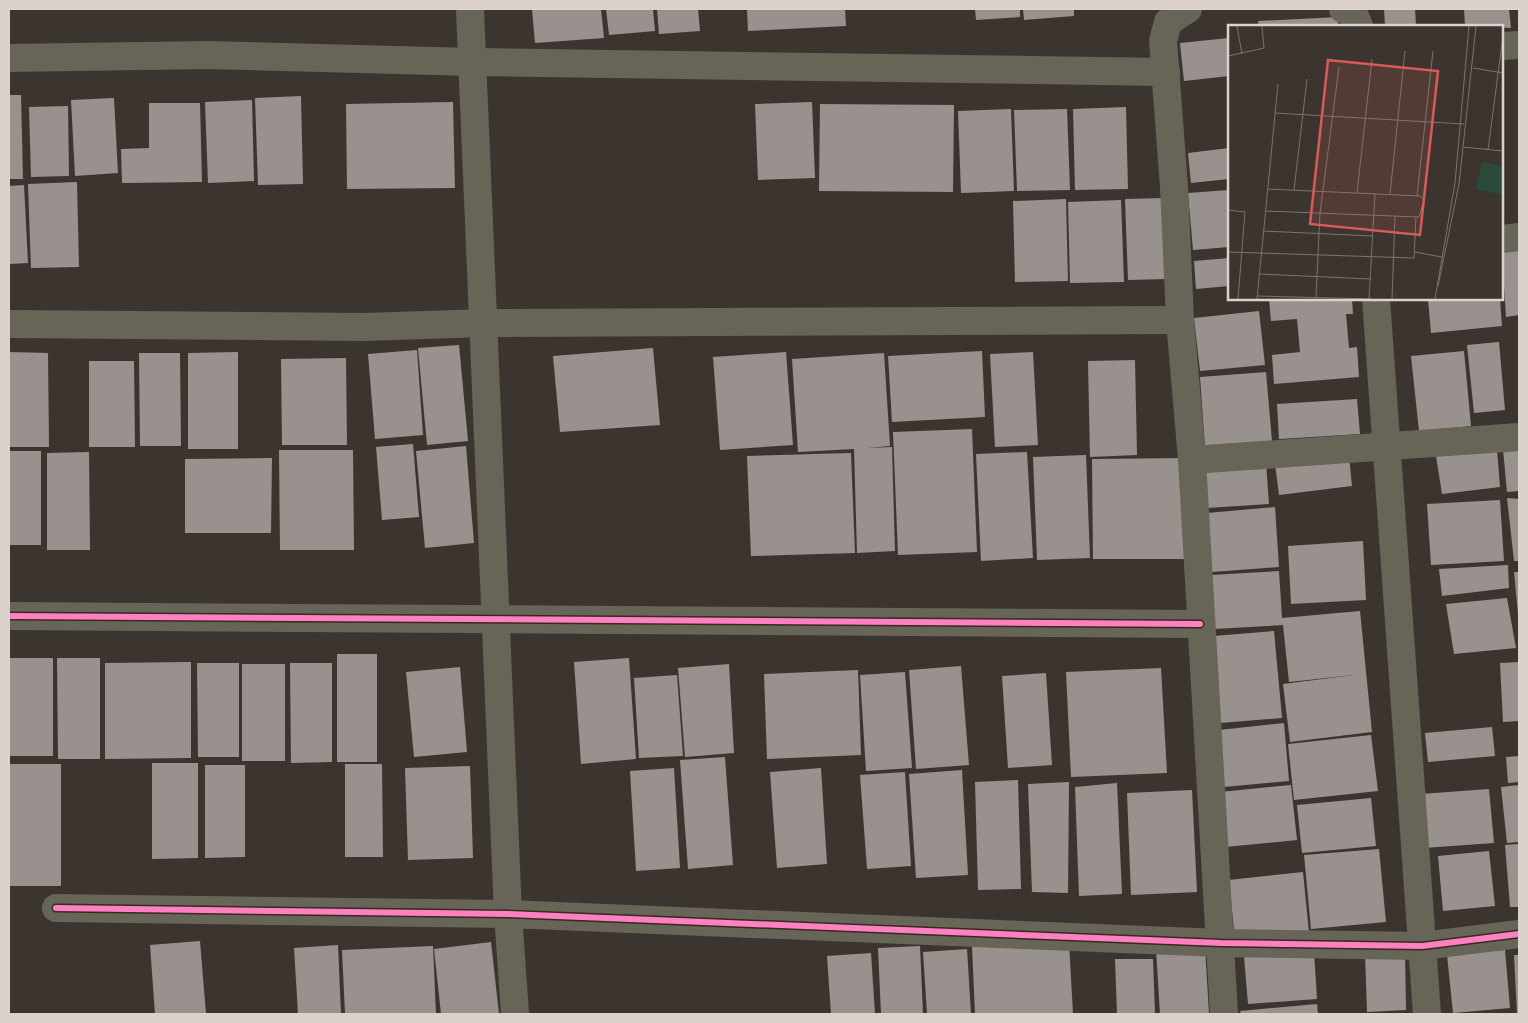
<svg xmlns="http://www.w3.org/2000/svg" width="1528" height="1023" font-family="Signika,sans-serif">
  <rect width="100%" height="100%" fill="#3c352f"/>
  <g fill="#99918e">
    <polygon points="532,9 601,9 604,38 535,43"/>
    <polygon points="606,9 653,9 655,31 609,35"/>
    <polygon points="657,9 698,9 700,31 659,34"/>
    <polygon points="747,9 845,9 846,26 748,31"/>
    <polygon points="975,9 1020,9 1020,17 976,20"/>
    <polygon points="1023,9 1074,9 1074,16 1024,20"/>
    <polygon points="1384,9 1415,9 1416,26 1385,26"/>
    <polygon points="1464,9 1509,9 1511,28 1465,26"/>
    <polygon points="1338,17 1338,26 1259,26 1258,21"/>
    <polygon points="1229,38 1229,76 1184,81 1180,43"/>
    <polygon points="9,95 21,95 23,179 9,179"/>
    <polygon points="301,96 303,184 258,185 255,98"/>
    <polygon points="114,98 118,173 75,176 71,100"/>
    <polygon points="252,100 254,181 208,183 205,102"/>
    <polygon points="453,102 455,188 347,189 346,104"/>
    <polygon points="812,102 815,178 758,180 755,104"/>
    <polygon points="149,103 200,103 202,182 122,183 121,149 149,148"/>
    <polygon points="820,104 954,105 953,192 819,191"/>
    <polygon points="68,106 69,176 31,177 29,107"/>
    <polygon points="1126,107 1128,189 1075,190 1073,109"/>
    <polygon points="1011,109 1014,191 961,193 958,111"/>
    <polygon points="1067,109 1070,190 1017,191 1014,110"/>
    <polygon points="1229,148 1229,179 1191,183 1188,153"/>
    <polygon points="77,182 79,267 31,268 28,184"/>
    <polygon points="24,185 28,263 9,264 9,186"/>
    <polygon points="1229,190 1229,247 1193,250 1188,193"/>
    <polygon points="1165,198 1167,279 1128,280 1125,199"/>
    <polygon points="1066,199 1068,281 1015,282 1013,201"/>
    <polygon points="1121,200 1124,282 1070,283 1068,202"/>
    <polygon points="1519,250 1519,315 1506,317 1502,252"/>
    <polygon points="1229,258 1229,286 1196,289 1194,261"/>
    <polygon points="1269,299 1352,299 1353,314 1346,314 1349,348 1357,347 1359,377 1274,384 1272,355 1300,352 1297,319 1271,321"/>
    <polygon points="1428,299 1500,299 1502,326 1431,333"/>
    <polygon points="1259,311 1265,365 1200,371 1194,318"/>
    <polygon points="1499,342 1505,410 1474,413 1467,345"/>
    <polygon points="459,345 468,441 427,445 418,348"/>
    <polygon points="653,348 660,425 560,432 553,356"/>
    <polygon points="417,350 423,435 375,439 368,354"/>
    <polygon points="982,351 985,417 892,422 888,356"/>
    <polygon points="1464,351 1471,426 1419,431 1411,356"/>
    <polygon points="9,352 48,353 49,447 9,447"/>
    <polygon points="238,352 238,449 188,449 188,353"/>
    <polygon points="786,352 793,445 720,450 713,357"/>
    <polygon points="1033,352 1038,445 995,447 990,354"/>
    <polygon points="139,353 180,353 181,446 140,446"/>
    <polygon points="884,353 890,446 867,448 892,447 895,551 857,553 854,449 798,452 792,359"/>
    <polygon points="346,358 347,445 282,445 281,359"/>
    <polygon points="1135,360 1137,455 1090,457 1088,361"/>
    <polygon points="89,361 134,361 135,447 89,447"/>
    <polygon points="1266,372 1272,441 1205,447 1200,377"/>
    <polygon points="1357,399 1360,434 1279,439 1277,404"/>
    <polygon points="972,429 977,552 898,555 893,432"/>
    <polygon points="413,444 419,517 382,520 376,447"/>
    <polygon points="466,446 474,543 425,548 416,451"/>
    <polygon points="1503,449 1519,449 1519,491 1507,492"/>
    <polygon points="279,450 353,450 354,550 280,550"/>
    <polygon points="1497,450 1500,487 1442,494 1436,456"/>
    <rect x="9" y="451" width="32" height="94"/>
    <polygon points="89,452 90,550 47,550 47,453"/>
    <polygon points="1027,452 1033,558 981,561 976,454"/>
    <polygon points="851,453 855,553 751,556 747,456"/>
    <polygon points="1086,455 1090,558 1037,560 1033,457"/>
    <polygon points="1349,456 1352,486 1279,495 1275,464"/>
    <polygon points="272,458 271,533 185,533 185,459"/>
    <polygon points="1187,458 1188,559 1093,559 1092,459"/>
    <polygon points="1266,463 1269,504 1207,508 1204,469"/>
    <polygon points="1507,498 1519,499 1519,561 1514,561"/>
    <polygon points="1500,500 1504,561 1431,565 1427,504"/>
    <polygon points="1275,507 1279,567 1212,572 1207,513"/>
    <polygon points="1363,541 1366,600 1291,604 1288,546"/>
    <polygon points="1508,565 1509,588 1442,596 1439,569"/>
    <polygon points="1279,571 1282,618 1360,611 1372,732 1290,742 1283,684 1354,675 1289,682 1283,625 1214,629 1211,575"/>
    <polygon points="1514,572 1519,572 1519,614 1518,614"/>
    <polygon points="1507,598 1516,648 1454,654 1446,604"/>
    <polygon points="1274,631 1282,718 1220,723 1213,636"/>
    <rect x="337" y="654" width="40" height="108"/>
    <rect x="9" y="658" width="44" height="98"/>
    <polygon points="57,658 100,658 100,759 58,759"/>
    <polygon points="629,658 636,759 581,764 574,662"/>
    <polygon points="191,662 191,758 105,759 105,663"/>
    <polygon points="1519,662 1519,721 1503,722 1500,663"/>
    <polygon points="197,663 239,663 239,757 198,757"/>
    <polygon points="290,663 332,663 332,762 291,763"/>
    <rect x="242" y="664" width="43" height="97"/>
    <polygon points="729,664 734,753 685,757 678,668"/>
    <polygon points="961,666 969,765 916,769 909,670"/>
    <polygon points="460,667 467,752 414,757 406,672"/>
    <polygon points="1161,668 1167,773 1071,777 1066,672"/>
    <polygon points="858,670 861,755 767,759 764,674"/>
    <polygon points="905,672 912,768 866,771 860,675"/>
    <polygon points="1046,673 1052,765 1008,768 1002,676"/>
    <polygon points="677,675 683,756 639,758 634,678"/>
    <polygon points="1284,723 1289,781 1224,787 1219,730"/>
    <polygon points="1492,727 1495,756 1428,762 1425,733"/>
    <polygon points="1371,735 1378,791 1294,800 1288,744"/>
    <polygon points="1519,756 1519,782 1508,783 1506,757"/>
    <polygon points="725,757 733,865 688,869 680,760"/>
    <polygon points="152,763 198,763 198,858 152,859"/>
    <rect x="9" y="764" width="52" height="122"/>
    <polygon points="345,764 382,764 383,857 345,857"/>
    <polygon points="205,765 245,765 245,857 205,858"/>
    <polygon points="470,766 473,858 408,860 405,768"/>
    <polygon points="674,768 680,868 636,871 630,771"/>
    <polygon points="821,768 827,864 777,868 770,772"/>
    <polygon points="962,770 968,875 916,878 909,774"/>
    <polygon points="905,772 911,866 867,869 860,775"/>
    <polygon points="1018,780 1021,889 978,890 975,782"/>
    <polygon points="1069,782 1068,893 1032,892 1028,784"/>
    <polygon points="1117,783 1122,894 1079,896 1075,787"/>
    <polygon points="1291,785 1297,840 1225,847 1220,792"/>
    <polygon points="1519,785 1519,842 1507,843 1501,787"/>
    <polygon points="1489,789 1494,843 1424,848 1421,794"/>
    <polygon points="1192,790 1197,892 1131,895 1127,793"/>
    <polygon points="1371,798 1376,846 1302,853 1297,805"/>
    <polygon points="1519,844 1519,907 1510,907 1505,845"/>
    <polygon points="1379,849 1386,922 1311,929 1304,855"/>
    <polygon points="1489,851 1495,906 1443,911 1438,856"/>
    <polygon points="1303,872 1309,933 1235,940 1229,880"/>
    <polygon points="200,941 206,1014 155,1014 150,945"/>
    <polygon points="491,942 499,1014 441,1014 434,949"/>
    <polygon points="1069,942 1073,1014 975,1014 972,946"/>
    <polygon points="338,945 341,1014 298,1014 294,948"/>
    <polygon points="433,946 436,1014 345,1014 342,950"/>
    <polygon points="920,946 923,1014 881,1014 878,948"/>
    <polygon points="1205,947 1209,1014 1160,1014 1156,950"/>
    <polygon points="967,949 971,1014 927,1014 923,952"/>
    <polygon points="1405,950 1406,1010 1367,1012 1365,953"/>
    <polygon points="1505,950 1510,1008 1453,1013 1447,955"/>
    <polygon points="1314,952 1317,999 1248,1004 1244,957"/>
    <polygon points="871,953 875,1014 831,1014 827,956"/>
    <polygon points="1514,955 1519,955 1519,1014 1517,1014"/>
    <polygon points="1115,959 1153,959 1155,1014 1117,1014"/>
    <polygon points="1317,1004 1318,1014 1241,1014 1240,1011"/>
  </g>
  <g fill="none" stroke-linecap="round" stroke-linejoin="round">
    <g stroke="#666557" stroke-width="28">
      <polyline points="470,9 508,914 515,1014"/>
      <polyline points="1188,9 1168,22 1163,41 1174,187 1180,320 1192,460 1224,1014"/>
      <polyline points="1343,9 1354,14 1359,26"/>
      <polyline points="1502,46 1519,45"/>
      <polyline points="9,58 208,55 473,62 1166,72"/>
      <polyline points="1502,239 1519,237"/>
      <polyline points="1376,299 1427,1014"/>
      <polyline points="9,324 364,327 485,323 1180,320"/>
      <polyline points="1192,460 1519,437"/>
      <polyline points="9,616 1200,624"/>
      <polyline points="56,908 508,914 1221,943 1422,946 1519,934"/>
    </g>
    <defs>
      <g id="cycleway">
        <polyline points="9,616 1200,624"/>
        <polyline points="56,908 508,914 1221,943 1422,946 1519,934"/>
      </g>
    </defs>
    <use href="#cycleway" stroke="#372a20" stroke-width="9"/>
    <use href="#cycleway" stroke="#ff80c0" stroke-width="6"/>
  </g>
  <g transform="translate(1228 25)">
    <rect width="275" height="275" fill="#3c352f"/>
    <path d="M254 137 275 142V170L248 164Z" fill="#2a4b39"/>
    <path fill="none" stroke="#7b746d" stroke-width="1" d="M9 1 14 29M0 31 36 23 34 1M245 43 275 48M47 88 236 99M235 122 275 126M260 125 275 11M66 165 79 54M129 168 144 34M162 169 177 26M189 171 205 26M0 185 17 187 10 274M37 186 191 192 196 175 192 171 39 164M35 206 145 211M0 227 186 233 188 192M187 227 214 232M31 249 143 254M210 261 231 159 248 1M29 271 143 274M88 272 92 188 111 42M29 274 50 59M141 274 147 169M164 274 167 191M207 274 227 158 241 1"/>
    <path fill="#d75b59" fill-opacity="0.15" stroke="#d75b59" stroke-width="2.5" d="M100 35 210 46 192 210 82 199Z"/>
    <rect width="275" height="275" fill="none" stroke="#dad2cb" stroke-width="2.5"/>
  </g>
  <rect width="1528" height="1023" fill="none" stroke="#dad2cb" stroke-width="20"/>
</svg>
